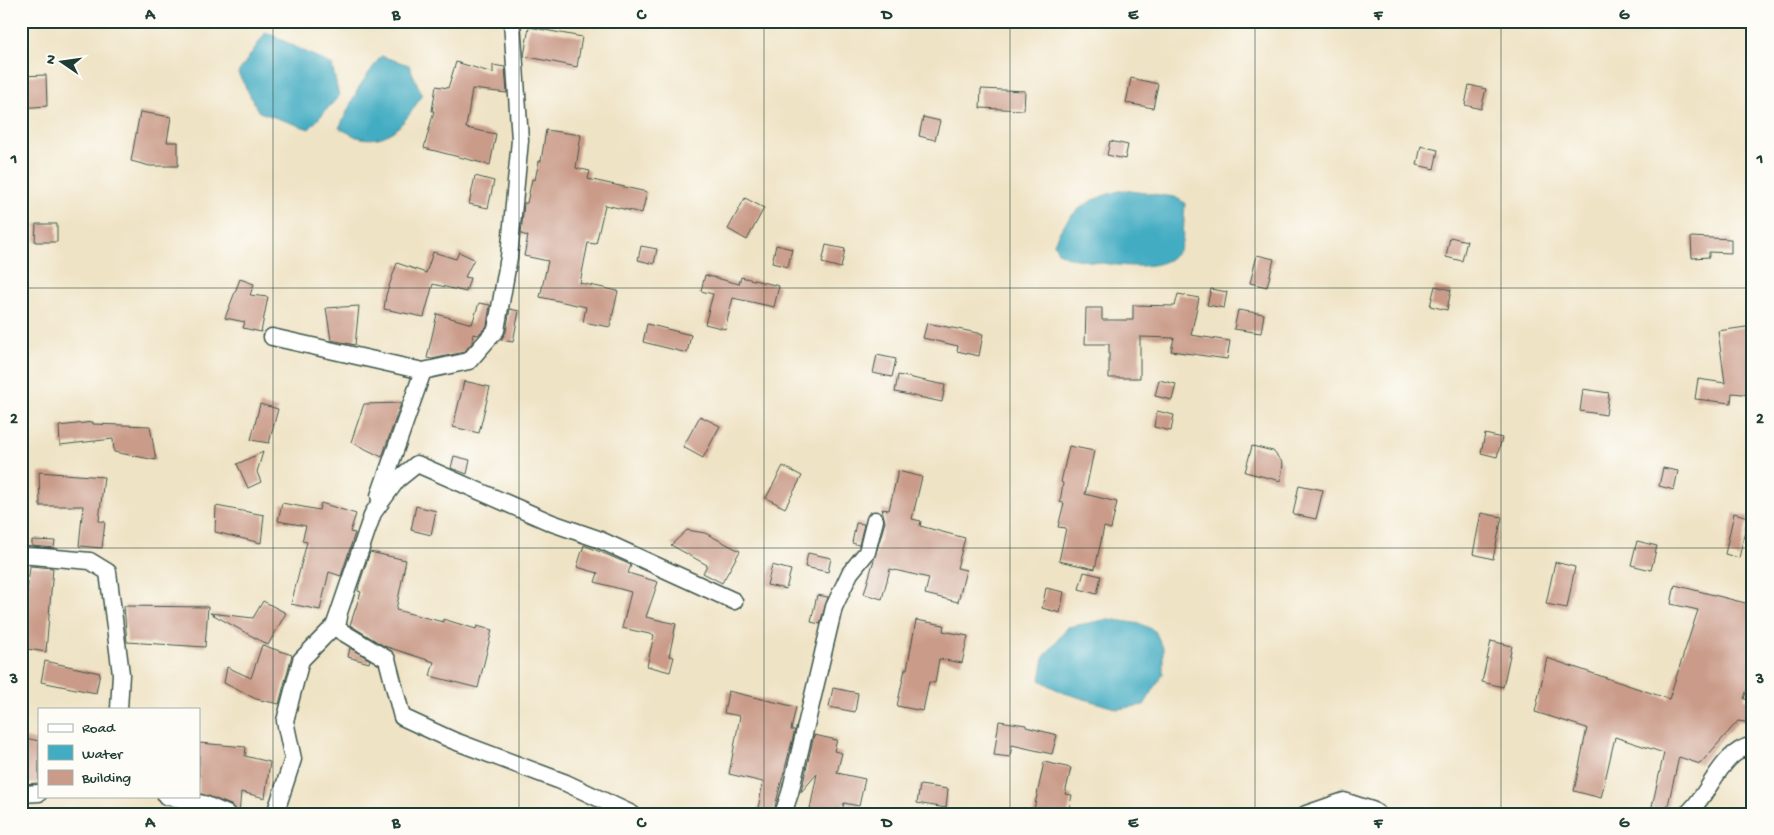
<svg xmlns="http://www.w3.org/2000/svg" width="1774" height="835" font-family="'Gochi Hand',sans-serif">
  <rect width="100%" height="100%" fill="#fdfcf7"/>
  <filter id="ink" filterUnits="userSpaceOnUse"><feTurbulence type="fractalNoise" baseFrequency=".02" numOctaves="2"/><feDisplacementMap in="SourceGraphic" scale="10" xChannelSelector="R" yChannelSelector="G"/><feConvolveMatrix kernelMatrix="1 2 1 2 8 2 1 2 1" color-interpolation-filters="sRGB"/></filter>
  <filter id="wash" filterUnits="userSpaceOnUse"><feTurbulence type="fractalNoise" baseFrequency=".0096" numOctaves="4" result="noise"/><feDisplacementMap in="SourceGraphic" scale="20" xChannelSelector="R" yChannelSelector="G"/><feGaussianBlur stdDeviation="1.12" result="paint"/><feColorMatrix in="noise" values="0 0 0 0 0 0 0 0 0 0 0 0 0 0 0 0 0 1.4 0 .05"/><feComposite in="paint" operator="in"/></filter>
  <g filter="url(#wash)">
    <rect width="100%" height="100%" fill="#efe3c5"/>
    <g fill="#42acc2" stroke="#30747b">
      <polygon points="266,32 332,65 339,96 309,129 259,112 238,73"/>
      <path d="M381 56 409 65 422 95C408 118 392 144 361 138 354 137 346 131 339 128L359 87Z"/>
      <path d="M1123 190 1175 197 1185 203C1184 214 1184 241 1180 249 1163 279 1097 261 1069 258L1058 252 1054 243C1068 211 1089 198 1123 190Z"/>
      <polygon points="1109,619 1141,624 1155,631 1163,648 1163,674 1144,705 1118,709 1061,692 1040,680 1044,657 1068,627"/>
    </g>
    <g id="blocks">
      <g fill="#ca9b89">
        <polygon points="529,27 582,37 577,67 524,56"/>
        <polygon points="456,62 493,73 493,65 505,67 507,93 472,89 466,128 496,134 490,165 424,148 434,111 432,111 436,86 448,88"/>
        <polygon points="46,75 47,106 21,108 21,76"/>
        <polygon points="1131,78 1158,84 1153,108 1126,103"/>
        <polygon points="1469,85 1486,89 1481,109 1465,105"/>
        <polygon points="981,89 1025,91 1024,110 980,108"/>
        <polygon points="140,112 171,117 167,142 178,142 178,166 150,166 131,161"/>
        <polygon points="923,117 940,121 935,140 919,136"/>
        <polygon points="546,130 581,135 576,168 590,171 588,179 647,192 642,213 605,205 596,244 588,243 580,283 618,291 610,327 583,322 586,307 540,297 548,261 524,256 528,236 521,234 524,203 527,203 532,179 535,180 539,161 541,161"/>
        <polygon points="1110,141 1128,145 1125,159 1107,155"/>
        <polygon points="1421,146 1438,150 1434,169 1417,165"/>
        <polygon points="475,176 494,181 488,208 469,204"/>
        <polygon points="745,198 764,208 747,240 728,229"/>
        <polygon points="36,224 57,224 57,242 35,242"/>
        <polygon points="1450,237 1467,241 1462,261 1446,257"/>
        <polygon points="1691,237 1731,239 1731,253 1709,252 1709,257 1692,258"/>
        <polygon points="776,245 792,249 788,267 772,263"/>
        <polygon points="826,245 845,249 841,268 822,263"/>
        <polygon points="641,246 657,249 654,264 638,260"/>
        <polygon points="433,252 456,259 459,252 474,259 465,277 470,278 466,292 433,284 424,317 384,309 386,295 397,263 426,273"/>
        <polygon points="1257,255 1274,259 1267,287 1250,283"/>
        <polygon points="705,275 739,284 741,277 779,286 774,307 733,298 725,329 705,324 713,294 701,291"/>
        <polygon points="240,279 254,284 250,295 268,297 261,332 243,328 245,322 225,318"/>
        <polygon points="1435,286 1451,290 1447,310 1430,306"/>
        <polygon points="1211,289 1227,292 1224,308 1207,305"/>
        <polygon points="1178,294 1199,298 1191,335 1230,341 1227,359 1171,351 1174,338 1140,337 1140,378 1109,378 1109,344 1085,344 1086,308 1102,308 1102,320 1133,320 1133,305 1175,306"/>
        <polygon points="479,303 490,305 487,326 478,335 473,334 472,343 464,352 432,359 427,358 437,314 472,324"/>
        <polygon points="359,306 355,345 331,340 326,308"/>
        <polygon points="510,309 519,311 513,342 501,340 506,332"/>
        <polygon points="1238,310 1264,314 1261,333 1234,329"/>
        <polygon points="927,323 983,334 979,356 957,351 958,346 923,338"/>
        <polygon points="647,324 691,335 687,353 643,342"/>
        <polygon points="1753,326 1753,395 1732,393 1731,403 1695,399 1698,379 1725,383 1718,331"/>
        <polygon points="877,355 896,359 892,377 873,373"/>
        <polygon points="898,375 945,385 942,402 895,392"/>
        <polygon points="1159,380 1176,384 1172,400 1155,396"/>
        <polygon points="464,381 490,387 479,433 453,427"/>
        <polygon points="1583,389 1609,393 1606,415 1580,411"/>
        <polygon points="401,403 382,457 351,442 364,404"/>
        <polygon points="260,404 278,409 269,443 251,440"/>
        <polygon points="1157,411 1174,415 1171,431 1154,427"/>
        <polygon points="700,416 720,426 703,458 683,447"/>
        <polygon points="93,422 93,424 150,426 156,460 114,452 113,439 60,445 59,426"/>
        <polygon points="1485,434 1502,438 1497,457 1481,453"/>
        <polygon points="1069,446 1094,451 1085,494 1117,502 1111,529 1104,527 1095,569 1059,561 1066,528 1058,527 1064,503 1060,502 1063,483 1061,482"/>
        <polygon points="1252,446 1273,451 1283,463 1281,481 1245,472"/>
        <polygon points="263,452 257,472 261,482 248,488 237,464"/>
        <polygon points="454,456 470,460 467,474 451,468"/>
        <polygon points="783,466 802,476 785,508 766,498"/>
        <polygon points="1663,468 1678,471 1674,490 1659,486"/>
        <polygon points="898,471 922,477 912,519 921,521 920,526 965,538 957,568 966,570 958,602 925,594 929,578 890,569 882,599 864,594 885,522 882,509 889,510"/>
        <polygon points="39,472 104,477 99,521 105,522 102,548 79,546 83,506 40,506"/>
        <polygon points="1299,485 1323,490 1316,519 1293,514"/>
        <polygon points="282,503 319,510 321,503 356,514 350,532 355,533 341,576 329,572 320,610 291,604 307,542 302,541 306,526 278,521"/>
        <polygon points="216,506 264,515 261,543 215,532"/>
        <polygon points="416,506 436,511 431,535 411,530"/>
        <polygon points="1481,513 1502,517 1493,559 1473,554"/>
        <polygon points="1734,513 1748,517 1739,558 1725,554"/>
        <polygon points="856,523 864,524 859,545 852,543"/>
        <polygon points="687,530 705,533 740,551 722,583 703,573 707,565 671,545"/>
        <polygon points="32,540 55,541 54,548 32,546"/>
        <polygon points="1637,541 1657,546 1651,570 1631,565"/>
        <polygon points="584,545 631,565 628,573 658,582 646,617 676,624 669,656 674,657 670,672 647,666 654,635 622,628 631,592 595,582 598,573 577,567"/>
        <polygon points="370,552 406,560 396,610 443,622 443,619 476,629 477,626 492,630 478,688 430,676 434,662 384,646 350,625 361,592 358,591 359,585"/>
        <polygon points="808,553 831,558 828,572 805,567"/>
        <polygon points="1555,562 1575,567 1567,608 1546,604"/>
        <polygon points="772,565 791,570 786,589 767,585"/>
        <polygon points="30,566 53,568 46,652 21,648"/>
        <polygon points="1084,572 1101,576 1097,594 1079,589"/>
        <polygon points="1675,585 1753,605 1753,669 1744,699 1753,700 1753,723 1738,721 1700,764 1679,757 1666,814 1651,811 1664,753 1615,737 1601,798 1574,791 1587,728 1535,712 1547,658 1669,699 1698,610 1671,604"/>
        <polygon points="1046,588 1064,592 1060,613 1042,608"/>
        <polygon points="817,595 828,597 820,624 811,622"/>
        <polygon points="263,601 286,613 268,645 210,613 253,618"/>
        <polygon points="124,606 208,607 205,647 127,642"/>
        <polygon points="916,620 944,625 943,631 968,636 962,663 939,659 935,683 929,682 923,711 897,706 905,669 907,669"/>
        <polygon points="1491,641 1512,646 1503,687 1482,682"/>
        <polygon points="262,645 292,655 279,704 256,699 224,683 227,667 251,678"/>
        <polygon points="350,648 370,660 369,663 348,657"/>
        <polygon points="45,661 100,673 96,693 41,682"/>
        <polygon points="833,688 858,693 855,712 829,707"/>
        <polygon points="728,691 796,707 791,730 795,730 773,814 757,814 763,782 729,774 740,716 724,713"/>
        <polygon points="999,721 1026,725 1026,727 1057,735 1052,754 1012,745 1010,757 994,755"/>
        <polygon points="814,735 837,740 834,751 842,753 837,773 865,779 859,806 844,803 842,811 836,809 834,814 809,814 817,774 801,792"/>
        <polygon points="21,737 39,741 39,783 21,784"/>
        <polygon points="199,743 246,747 245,756 270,762 265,798 241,792 239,814 237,814 231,805 199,793"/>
        <polygon points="1044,762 1071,768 1065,794 1072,795 1068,814 1033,814"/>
        <polygon points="920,785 948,789 946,808 917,803"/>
      </g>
    </g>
  </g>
  <g filter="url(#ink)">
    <use href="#blocks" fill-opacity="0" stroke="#3e564a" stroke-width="1"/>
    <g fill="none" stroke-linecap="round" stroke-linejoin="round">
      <defs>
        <g id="minor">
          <polyline points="272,337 423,371 469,361 496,330 509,257 520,140 512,21"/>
          <polyline points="379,496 423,371"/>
          <polyline points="21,555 90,561 108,572 121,674 119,709"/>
          <polyline points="21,794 39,793"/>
          <polyline points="166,796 204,804 227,814"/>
          <polyline points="275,814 293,759 285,721 301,660 338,622 339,617"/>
          <polyline points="632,814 566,783 452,740 402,717 387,659 334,627 373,513 397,480 417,464 552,523 598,539 734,601"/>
          <polyline points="783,814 790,793 834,607 850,573 867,552 875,520"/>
          <polyline points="1306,814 1344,801 1372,810 1378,814"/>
          <path d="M1687 814C1711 793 1720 752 1753 745"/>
        </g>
      </defs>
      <use href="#minor" stroke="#3e564a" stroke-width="19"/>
      <use href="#minor" stroke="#fff" stroke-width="16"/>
    </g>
  </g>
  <path fill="none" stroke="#1f3d34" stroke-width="1" stroke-opacity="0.55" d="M273 21V814M519 21V814M764 21V814M1010 21V814M1255 21V814M1501 21V814M21 288H1753M21 548H1753"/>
  <rect width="1774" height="835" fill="none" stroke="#fdfcf7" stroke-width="55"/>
  <rect x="38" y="708" width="162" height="90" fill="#fdfcf7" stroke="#a4b0a9"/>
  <rect x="48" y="724" width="25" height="8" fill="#ffffff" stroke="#a4b0a9"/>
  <text x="82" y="732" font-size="15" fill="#1f3d34">Road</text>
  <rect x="48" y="745" width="25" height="15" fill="#42acc2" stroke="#a4b0a9"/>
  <text x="82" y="758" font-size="15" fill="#1f3d34">Water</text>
  <rect x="48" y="770" width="25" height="15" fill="#ca9b89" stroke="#a4b0a9"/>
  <text x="82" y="782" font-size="15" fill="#1f3d34">Building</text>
  <g transform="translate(62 62) rotate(283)" stroke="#fdfcf7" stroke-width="4" paint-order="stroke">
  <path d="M0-4L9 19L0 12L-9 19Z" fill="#1f3d34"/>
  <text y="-8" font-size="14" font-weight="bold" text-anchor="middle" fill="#1f3d34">N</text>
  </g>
  <rect x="28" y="28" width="1718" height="780" fill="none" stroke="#1f3d34" stroke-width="2"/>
  <g font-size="16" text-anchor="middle" font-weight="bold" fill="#1f3d34">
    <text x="150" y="19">A</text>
    <text x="396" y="19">B</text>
    <text x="641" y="19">C</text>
    <text x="887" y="19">D</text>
    <text x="1133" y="19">E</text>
    <text x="1378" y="19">F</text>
    <text x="1624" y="19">G</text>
    <text x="14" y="163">1</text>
    <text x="1760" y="163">1</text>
    <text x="14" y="423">2</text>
    <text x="1760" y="423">2</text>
    <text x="14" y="683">3</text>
    <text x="1760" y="683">3</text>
    <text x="150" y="827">A</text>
    <text x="396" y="827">B</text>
    <text x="641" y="827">C</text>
    <text x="887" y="827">D</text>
    <text x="1133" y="827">E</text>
    <text x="1378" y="827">F</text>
    <text x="1624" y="827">G</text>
  </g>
</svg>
